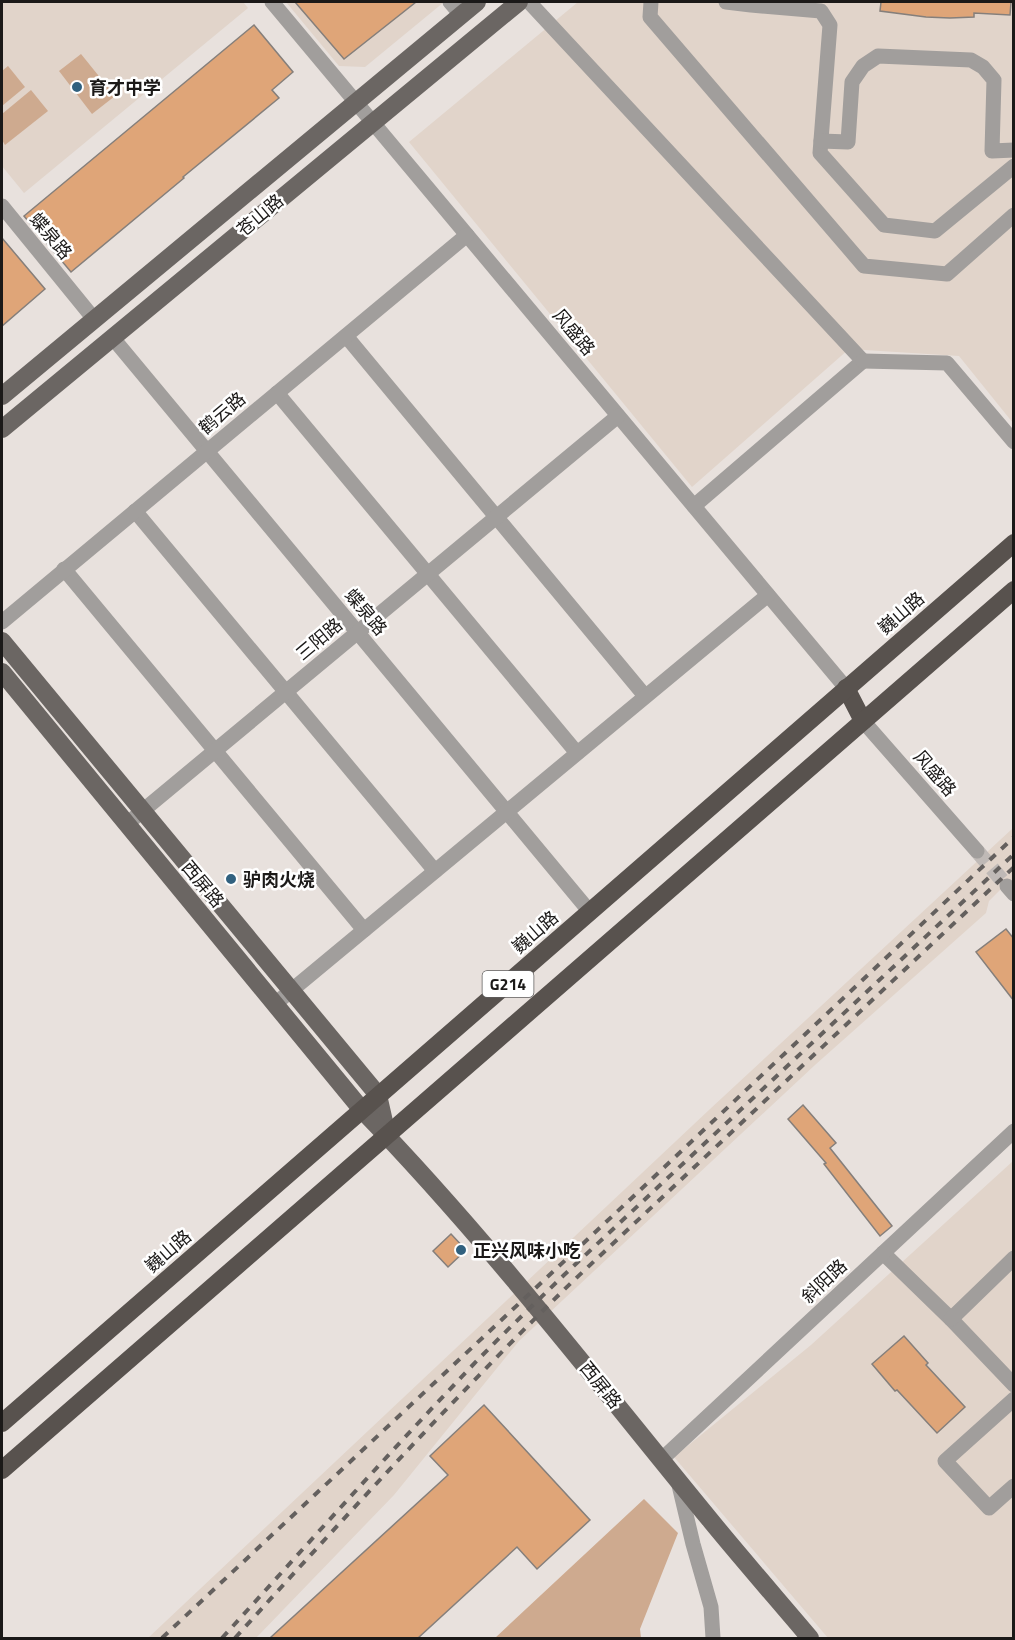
<svg xmlns="http://www.w3.org/2000/svg" width="1015" height="1640" font-family="'Titillium Web','Noto Sans SC',sans-serif">
  <rect width="100%" height="100%" fill="#e8e1dd"/>
  <g fill="#e1d4ca">
    <polygon points="2,2 243,2 248,8 24,193 2,166"/>
    <polygon points="286,2 444,2 365,67 339,66"/>
    <polygon points="578,2 1013,2 1013,423 959,356 849,349 692,487 409,142"/>
    <polygon points="1013,828 1013,888 1001,889 989,901 986,913 815,1065 519,1341 394,1495 256,1638 148,1638 710,1109"/>
    <polygon points="1013,1161 1013,1638 828,1638 674,1457 811,1345"/>
  </g>
  <g fill="#ceaa8f">
    <polygon points="81,54 115,96 92,114 59,71"/>
    <polygon points="8,66 25,87 2,106 2,71"/>
    <polygon points="31,90 48,111 5,145 2,140 2,114"/>
    <polygon points="644,1499 678,1533 640,1629 641,1638 495,1638"/>
  </g>
  <g fill="#dfa578" stroke="#857f7b" stroke-width="1.5">
    <polygon points="295,2 416,2 344,59"/>
    <polygon points="881,2 1011,2 1010,15 974,13 974,17 950,18 926,17 880,11"/>
    <polygon points="254,25 293,72 272,90 279,98 183,177 184,178 71,272 24,216"/>
    <polygon points="2,238 45,289 2,326"/>
    <polygon points="1006,929 1014,939 1014,1001 976,952"/>
    <polygon points="803,1105 836,1143 830,1148 892,1226 880,1236 824,1164 826,1163 788,1119"/>
    <polygon points="451,1234 466,1250 448,1267 433,1251"/>
    <polygon points="904,1336 928,1363 926,1365 965,1407 937,1433 897,1390 895,1391 872,1364"/>
    <polygon points="484,1405 590,1520 537,1569 517,1547 418,1638 270,1638 448,1475 430,1456"/>
  </g>
  <g fill="none" stroke-linecap="round" stroke-linejoin="round">
    <polyline stroke="#bfb9b6" stroke-width="15" stroke-dasharray="15 8" stroke-linecap="butt" points="977,851 1007,886"/>
    <g stroke="#a19e9c" stroke-width="15">
      <polyline points="272,2 846,688"/>
      <polyline points="450,2 461,15"/>
      <polyline points="529,2 863,361 694,506"/>
      <polyline points="651,2 650,17 864,266 947,274 1014,215"/>
      <polyline points="726,2 751,5 821,11 830,25 820,153 884,225 935,231 1014,166"/>
      <polyline points="821,141 848,142 852,82 863,66 878,56 971,60 983,67 994,80 992,151 1014,150"/>
      <polyline points="2,206 94,319"/>
      <polyline points="346,336 645,696"/>
      <polyline points="112,337 590,912"/>
      <polyline points="863,361 947,363 1014,442"/>
      <polyline points="277,393 577,753"/>
      <polyline points="135,511 435,871"/>
      <polyline points="64,569 364,930"/>
      <polyline points="2,622 467,235"/>
      <polyline points="863,721 977,851"/>
      <polyline points="134,818 618,416"/>
      <polyline points="1007,886 1014,894"/>
      <polyline points="275,1004 768,595"/>
      <polyline points="883,1253 951,1319 1014,1385"/>
      <polyline points="951,1319 1014,1258"/>
      <polyline points="1014,1399 945,1461 989,1508 1014,1486"/>
      <polyline points="662,1459 1014,1131"/>
      <polyline points="678,1481 693,1544 711,1607 713,1638"/>
    </g>
    <g stroke="#6b6663" stroke-width="18">
      <polyline points="2,396 477,2"/>
      <polyline points="2,429 519,2"/>
      <polyline points="2,641 378,1095 387,1135"/>
      <path d="M2 672 362 1110C487 1239 597 1382 711 1521 743 1560 777 1599 810 1638"/>
    </g>
    <g stroke="#58524e" stroke-width="18">
      <polyline points="846,688 863,721"/>
      <polyline points="2,1423 1014,543"/>
      <polyline points="2,1470 1014,590"/>
    </g>
    <g stroke="#64605e" stroke-width="4" stroke-dasharray="8 8" stroke-linecap="butt">
      <polyline points="162,1638 637,1193 1014,837"/>
      <path d="M222 1638C299 1554 375 1468 454 1385 489 1347 527 1311 564 1275L1014 854"/>
      <path d="M235 1638C345 1517 455 1396 572 1282L1014 867"/>
    </g>
  </g>
  <g fill="#31617f" stroke="#fff" stroke-width="2">
    <circle cx="77" cy="87" r="6"/>
    <circle cx="231" cy="879" r="6"/>
    <circle cx="461" cy="1250" r="6"/>
  </g>
  <g text-anchor="middle" dominant-baseline="central" stroke-width="5" stroke-linejoin="round" paint-order="stroke">
    <rect fill="#fff" stroke="#5f5e5d" stroke-width="1.5" x="482.5" y="971" width="51" height="26" rx="4.5"/>
    <g font-size="16" font-weight="bold" fill="#1b1918">
      <text x="508" y="984">G214</text>
    </g>
    <g font-size="18" font-weight="bold" fill="#1b1918" stroke="#fff" text-anchor="start">
      <text x="89" y="87">育才中学</text>
      <text x="243" y="879">驴肉火烧</text>
      <text x="473" y="1250">正兴风味小吃</text>
    </g>
    <g font-size="18" fill="#1b1918" stroke="#fff">
      <text transform="translate(260 215) rotate(-40)">苍山路</text>
      <text transform="translate(51 236) rotate(50)">蝶泉路</text>
      <text transform="translate(574 332) rotate(50)">风盛路</text>
      <text transform="translate(222 413) rotate(-40)">鹤云路</text>
      <text transform="translate(366 612) rotate(50)">蝶泉路</text>
      <text transform="translate(901 613) rotate(-41)">巍山路</text>
      <text transform="translate(319 639) rotate(-40)">三阳路</text>
      <text transform="translate(935 773) rotate(49)">风盛路</text>
      <text transform="translate(203 884) rotate(50)">西屏路</text>
      <text transform="translate(535 932) rotate(-41)">巍山路</text>
      <text transform="translate(168 1251) rotate(-41)">巍山路</text>
      <text transform="translate(824 1281) rotate(-43)">斜阳路</text>
      <text transform="translate(601 1385) rotate(51)">西屏路</text>
    </g>
  </g>
  <rect width="1015" height="1640" fill="none" stroke="#1b1918" stroke-width="6"/>
</svg>
